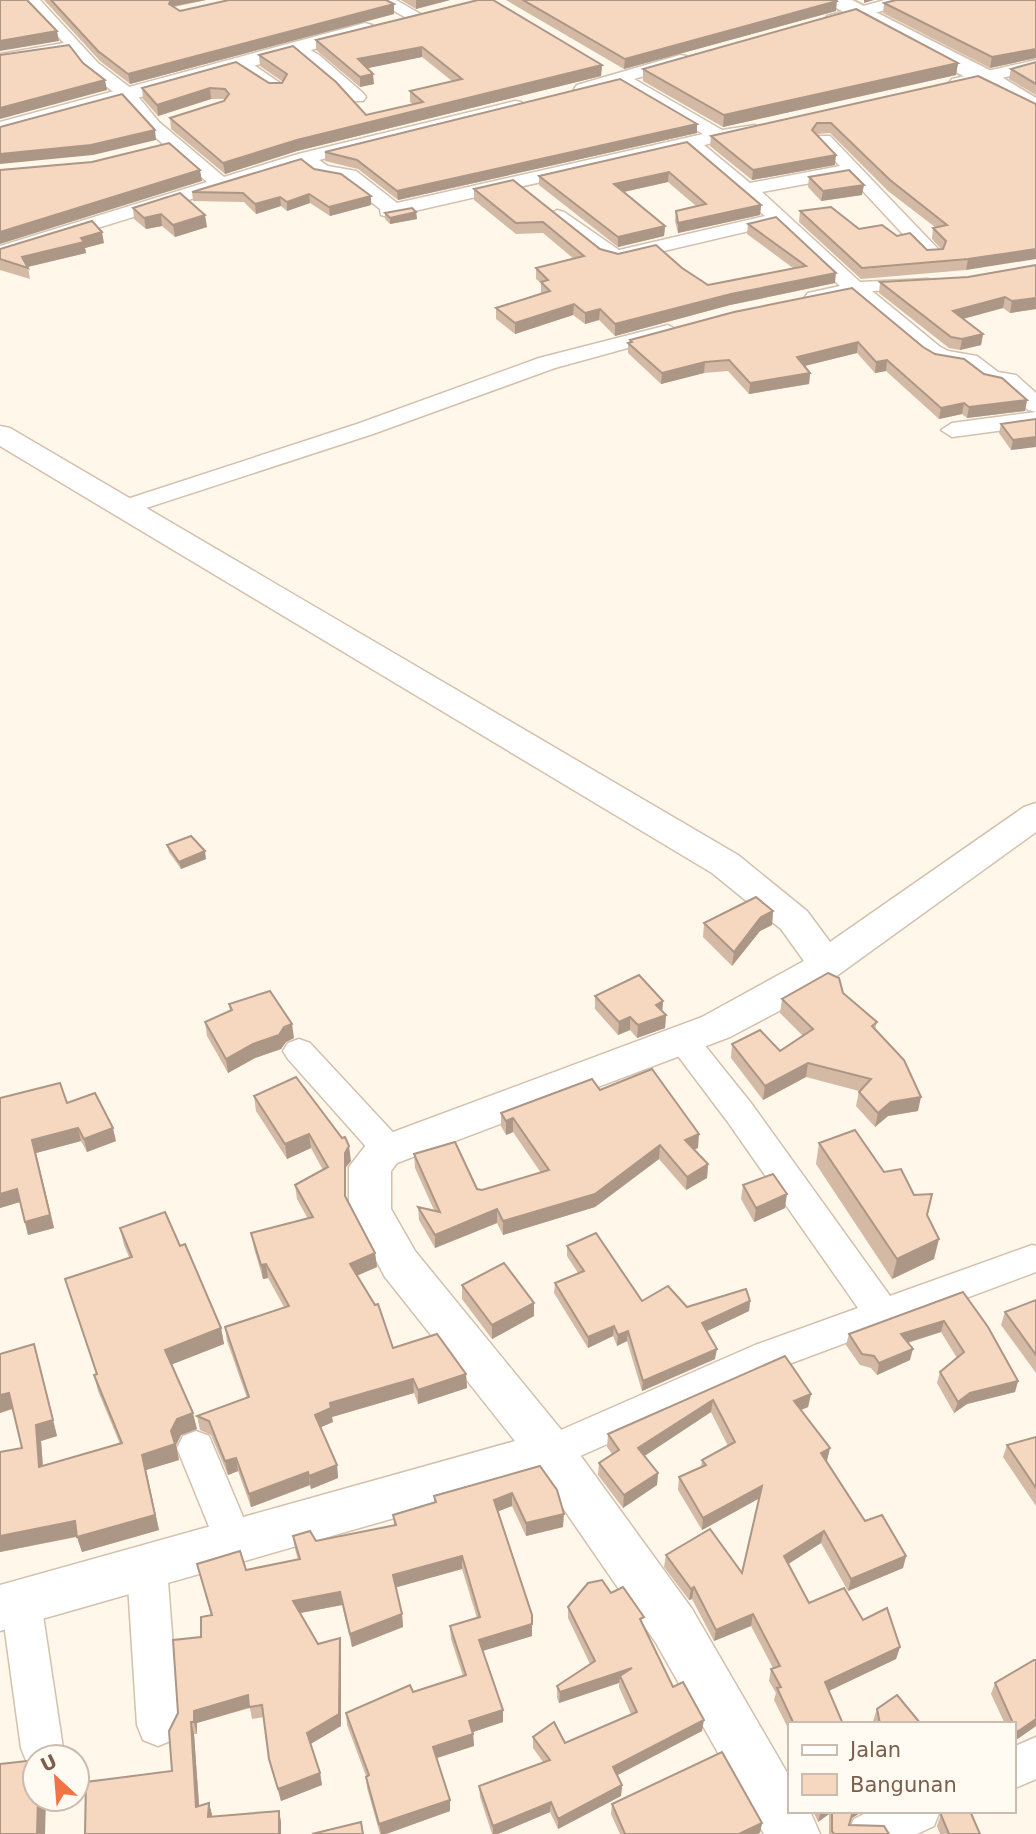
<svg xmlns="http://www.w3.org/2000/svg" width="1036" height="1834" font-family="'DejaVu Sans',sans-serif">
  <rect width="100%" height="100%" fill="#fef7ea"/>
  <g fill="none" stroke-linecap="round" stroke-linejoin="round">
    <defs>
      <g id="minor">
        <polygon points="23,0 40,0 98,63 132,89 159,122 224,177 298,154 515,101 521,102 524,106 521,110 319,160 328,166 356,171 397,203 703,134 618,84 583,94 574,89 577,85 680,55 686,56 689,60 686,64 634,79 722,130 755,125 758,129 755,133 704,145 750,183 840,166 814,140 816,136 830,136 939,250 942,254 939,258 925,258 849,176 762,192 860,282 928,279 931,283 928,287 921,289 872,291 939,346 948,351 977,356 998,372 1016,375 1036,393 1036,412 1028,410 1001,386 984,383 963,367 934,362 923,356 851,296 815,303 808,301 805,297 808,293 840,286 775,225 617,262 597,255 547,216 557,210 564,212 619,250 765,216 686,149 388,217 381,215 380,209 343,180 315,175 302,165 0,258 0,246 207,182 147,130 120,97 86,71 72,52 0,64 0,54 64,43"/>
        <polygon points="375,0 396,0 424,16 422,20 410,20"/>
        <polygon points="885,0 911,0 909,3 833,25 825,20 827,16"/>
        <polygon points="297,42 319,55 363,93 366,97 363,101 351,101 291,51 288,47"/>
        <polygon points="239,58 245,59 286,87 283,91 271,91 233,67 230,63 233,59"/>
        <polygon points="1036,60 1036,70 958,88 949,83 952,79"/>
        <polygon points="668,325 679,331 675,335 555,368 373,434 134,512 118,512 114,507 118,502 357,424 539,358"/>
        <polygon points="1036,412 1036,426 952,437 941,430 952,423"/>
        <polygon points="683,1028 694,1032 751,1103 890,1296 1032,1245 1036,1246 1036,1272 781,1367 551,1469 538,1464 532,1452 538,1440 755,1345 858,1308 727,1121 672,1048 667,1040 672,1032"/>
        <polygon points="299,1039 310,1043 401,1141 406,1150 401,1159 389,1163 377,1159 288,1059 283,1051 288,1043"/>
        <polygon points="196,1431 209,1436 254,1543 249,1556 235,1561 221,1556 177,1448 183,1436"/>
        <polygon points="147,1551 161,1556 167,1569 179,1725 173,1740 158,1746 143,1740 137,1725 127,1569 133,1556"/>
        <polygon points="21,1583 35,1589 41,1602 63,1748 59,1757 35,1757 35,1766 27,1763 21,1748 1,1602 7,1589"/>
        <polygon points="1036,1737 1036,1779 1013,1789 1013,1747"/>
        <polygon points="870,1811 940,1811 934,1826 917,1834 847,1834 854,1819"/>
      </g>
      <g id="tertiary">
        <polygon points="365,23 372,25 375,29 372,33 0,136 0,122"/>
        <polygon points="0,426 10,428 738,855 807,911 830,942 1024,807 1036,803 1036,832 813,993 730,1037 397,1163 391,1171 391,1209 415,1251 567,1437 692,1609 789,1776 789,1811 810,1811 820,1834 764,1834 656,1643 541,1476 0,1631 0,1585 515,1441 385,1277 349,1210 349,1167 369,1141 702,1017 804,961 781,929 712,873 0,446"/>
      </g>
      <polygon id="secondary" points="825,0 852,0 993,72 1036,98 1036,115 829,4"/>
    </defs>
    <use href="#minor" stroke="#d3c0ad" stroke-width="3"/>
    <use href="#tertiary" stroke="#d3c0ad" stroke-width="3"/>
    <use href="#secondary" stroke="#d8c2ad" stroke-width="4"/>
    <use href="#minor" fill="#fff" fill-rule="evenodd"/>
    <use href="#tertiary" fill="#fff" fill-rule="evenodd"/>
    <use href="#secondary" fill="#fff" fill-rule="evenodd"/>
  </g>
  <g fill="#d4b9a4">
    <polygon points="44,0 206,0 174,7 180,11 394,14 130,84 100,61"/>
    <polygon points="401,0 450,0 416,9"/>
    <polygon points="478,0 602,65 601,76 297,151 225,174 171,129 170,118 224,101 225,99 211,99 158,116 143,99 142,88 269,83 282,83 283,82 260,66 259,55 366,115 413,104 410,102 410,91 452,81 422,57 367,68 374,84 360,87 316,50 316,40"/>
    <polygon points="506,0 836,0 836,11 624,69"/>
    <polygon points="1036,0 1036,58 990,68 883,13 884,3"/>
    <polygon points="1036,62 1036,95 1009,79 1011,69"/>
    <polygon points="958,63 956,75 723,127 643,81 643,69"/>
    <polygon points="978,76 1036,104 966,270 861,279 799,222 800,211 859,229 897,236 927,250 941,249 932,239 933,228 935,227 888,191 830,133 816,134 835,165 752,180 710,146 711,136"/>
    <polygon points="697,124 697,133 398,200 358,169 325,161 325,152"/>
    <polygon points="687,142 761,205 760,215 678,233 675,221 676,211 696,206 668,182 624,192 665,226 664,236 618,247 539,185 539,176"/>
    <polygon points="314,169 371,196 371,205 330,216 310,203 287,211 281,206 256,214 244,202 193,201 192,192"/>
    <polygon points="809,177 862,195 821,201 808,187"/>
    <polygon points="474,189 600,249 682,268 708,285 793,268 747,234 748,224 835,283 730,305 615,336 599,320 585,324 573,315 515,334 496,319 496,308 541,293 541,283 536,279 536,268 574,259 543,233 516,234 474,200"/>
    <polygon points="133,208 207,227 175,237 162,226 146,229 134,219"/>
    <polygon points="416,212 417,219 390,224 385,219 385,213"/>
    <polygon points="104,243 85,248 86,253 28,267 30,279 0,270 0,249"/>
    <polygon points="1036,265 1036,309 1010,313 1003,308 963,319 983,334 981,345 960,350 949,348 879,293 880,282 968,277"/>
    <polygon points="734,312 923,347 935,354 984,374 1027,400 1025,411 967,418 962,414 939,419 886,371 875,373 857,353 805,366 810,373 809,384 749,394 728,371 704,373 661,384 628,353 628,343 630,342 630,340"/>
    <polygon points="1036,419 1011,450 999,433 1001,424"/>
    <polygon points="167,845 206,859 181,869 169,852"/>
    <polygon points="773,911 772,925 760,931 732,966 703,937 704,923"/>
    <polygon points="843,993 877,1022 875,1029 918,1111 888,1116 875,1127 856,1106 859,1091 806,1077 763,1100 731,1058 732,1044 780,1051 803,1036 780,1013 782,999"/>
    <polygon points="595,996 663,1001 662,1011 666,1015 665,1028 637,1038 630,1030 618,1035 595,1009"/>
    <polygon points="229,1004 294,1038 286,1042 281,1049 255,1058 228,1073 207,1036 205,1022 230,1011"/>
    <polygon points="600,1090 698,1148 694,1149 708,1164 707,1178 686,1190 659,1159 595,1207 503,1235 497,1223 435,1248 419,1220 418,1207 434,1210 415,1168 414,1154 477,1189 482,1190 541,1173 513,1132 506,1135 501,1126 501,1113"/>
    <polygon points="254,1096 351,1161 346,1167 346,1198 375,1253 377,1267 357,1275 393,1348 466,1374 467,1388 418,1404 414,1393 332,1417 333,1422 320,1427 337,1465 338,1478 311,1489 310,1485 251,1507 238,1471 228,1475 211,1435 200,1430 197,1416 247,1398 227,1341 225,1327 284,1307 268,1278 263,1279 254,1248 251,1233 308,1219 297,1199 295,1185 323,1170 311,1148 287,1159 256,1111"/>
    <polygon points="67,1103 116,1141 87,1152 81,1141 36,1153 54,1228 28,1235 20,1202 0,1208"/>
    <polygon points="819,1143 884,1172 914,1195 927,1215 934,1259 892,1279 816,1164"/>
    <polygon points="743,1185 785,1208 754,1222 741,1199"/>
    <polygon points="120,1228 180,1246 221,1328 224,1344 172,1364 197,1429 181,1435 176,1445 179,1460 146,1470 159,1530 82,1552 77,1537 0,1552 22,1448 13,1409 0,1413 0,1354 34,1344 57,1436 41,1441 43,1466 120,1444 98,1391 94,1375 96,1374 65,1279 129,1257 124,1245"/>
    <polygon points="567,1246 642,1301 687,1307 750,1301 749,1311 707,1331 715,1359 642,1391 627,1341 617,1346 613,1336 588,1348 554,1293 555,1283 578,1273 567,1256"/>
    <polygon points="462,1285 534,1303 534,1316 492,1339 462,1299"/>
    <polygon points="963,1292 1018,1381 1015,1392 967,1404 954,1413 937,1383 940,1372 957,1358 941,1332 908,1343 910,1360 877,1375 871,1368 860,1365 846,1345 849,1334"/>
    <polygon points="1036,1300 1036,1373 1001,1325 1005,1312"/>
    <polygon points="785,1356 811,1394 808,1407 801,1410 830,1448 826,1461 865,1521 906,1556 903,1568 848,1591 821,1543 788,1564 809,1603 863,1620 900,1647 896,1659 829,1691 843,1724 789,1724 789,1740 787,1734 788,1728 774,1700 776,1693 769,1681 771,1669 773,1668 751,1626 714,1641 692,1599 689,1600 664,1567 666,1555 742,1573 759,1498 702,1530 678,1490 679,1477 701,1467 702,1460 728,1446 711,1412 644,1456 658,1473 657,1485 623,1508 598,1475 599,1463 612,1454 607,1447 608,1434"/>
    <polygon points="1036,1437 1036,1506 1003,1457 1007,1445"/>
    <polygon points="540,1466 563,1527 526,1536 512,1506 498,1511 532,1636 482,1651 503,1710 503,1722 473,1732 474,1746 436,1758 450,1800 450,1811 386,1834 380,1834 367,1788 366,1777 366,1776 347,1725 346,1713 463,1676 451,1639 450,1626 477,1618 462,1569 396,1587 402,1614 403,1627 352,1647 342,1605 300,1613 318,1644 340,1638 341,1651 341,1726 310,1744 320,1773 322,1785 281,1801 269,1759 264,1717 252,1719 250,1708 197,1723 197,1734 194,1734 199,1806 209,1803 212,1817 279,1811 281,1822 281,1834 85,1834 172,1771 178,1713 201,1637 211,1615 197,1564 246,1570 298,1560 295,1549 293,1536 316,1541 394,1525 393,1515 434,1503 434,1496"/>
    <polygon points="611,1593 643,1627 673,1687 702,1731 617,1775 622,1785 621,1796 558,1829 550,1812 498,1834 492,1834 480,1797 479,1786 543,1762 533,1748 533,1737 565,1743 631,1714 619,1687 619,1683 559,1703 557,1698 557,1686 590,1664 568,1618 568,1607"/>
    <polygon points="995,1683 1036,1726 1013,1742 1013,1724 1005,1724 991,1694"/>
    <polygon points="877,1709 921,1724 874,1724 873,1721"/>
    <polygon points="612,1804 762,1823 760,1833 757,1834 620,1834 611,1814"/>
    <polygon points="813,1811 861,1811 860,1813 852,1818 849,1825 889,1834 829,1834 829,1814 818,1822"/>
    <polygon points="942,1811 970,1811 980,1834 940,1834 937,1826"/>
  </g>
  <g fill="#ac9686">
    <polygon points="171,0 206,0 174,6 170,14 169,4"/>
    <polygon points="416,0 450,0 416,9"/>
    <polygon points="864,0 874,0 864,3"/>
    <polygon points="837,1 836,11 624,69 625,59"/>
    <polygon points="394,4 394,14 130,84 128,74"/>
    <polygon points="57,31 59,41 0,51 0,41"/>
    <polygon points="422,47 422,57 359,70 358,59"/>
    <polygon points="1036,49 1036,58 990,68 992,57"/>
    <polygon points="958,63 956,75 723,127 724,115"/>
    <polygon points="602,65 601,76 297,151 225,174 223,163 297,140"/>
    <polygon points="373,74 374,84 360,87 360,77"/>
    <polygon points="105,80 107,90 0,119 0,108"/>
    <polygon points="210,88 211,99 158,116 157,105"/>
    <polygon points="697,124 697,133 398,200 397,191"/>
    <polygon points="155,130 156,140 93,155 0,164 0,154"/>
    <polygon points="836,155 835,165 752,180 753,170"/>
    <polygon points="200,170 202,181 0,244 0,232"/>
    <polygon points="669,172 668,182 614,194 614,184"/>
    <polygon points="864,185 862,195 821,201 823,191"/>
    <polygon points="309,194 310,203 287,211 287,202"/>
    <polygon points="371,196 371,205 330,216 329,207"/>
    <polygon points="280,197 281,206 256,214 255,204"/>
    <polygon points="761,205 760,215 678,233 678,223"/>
    <polygon points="416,212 417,219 390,224 390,218"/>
    <polygon points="161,214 162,226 146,229 144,218"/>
    <polygon points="205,215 207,227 175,237 173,225"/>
    <polygon points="665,226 664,236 618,247 618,237"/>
    <polygon points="102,232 104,243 85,248 86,253 27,267 22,257 81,238"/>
    <polygon points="1036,249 1036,259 966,270 968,259"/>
    <polygon points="836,273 835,283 730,305 615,336 615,324 731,294"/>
    <polygon points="1005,297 1003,308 951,322 953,311"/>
    <polygon points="1036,298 1036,309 1010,313 1012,301"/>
    <polygon points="574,304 573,315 515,334 515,323"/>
    <polygon points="600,309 599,320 585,324 585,313"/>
    <polygon points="983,334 981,345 960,350 962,339"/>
    <polygon points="858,342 857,353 796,368 797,357"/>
    <polygon points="887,360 886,371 875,373 876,362"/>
    <polygon points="705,362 704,373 661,384 662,373"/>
    <polygon points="810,373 809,384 749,394 750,383"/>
    <polygon points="1027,400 1025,411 967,418 969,407"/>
    <polygon points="964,403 962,414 939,419 941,408"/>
    <polygon points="1036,437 1036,447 1011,450 1013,440"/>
    <polygon points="205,851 206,859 181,869 179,862"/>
    <polygon points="773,911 772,925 760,931 732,966 734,952 761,917"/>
    <polygon points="663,1001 662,1015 656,1005"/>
    <polygon points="666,1015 665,1028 637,1038 638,1025"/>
    <polygon points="630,1017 630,1030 618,1035 619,1022"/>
    <polygon points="292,1024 294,1038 286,1042 281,1049 255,1058 228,1073 226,1059 253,1044"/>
    <polygon points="808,1063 806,1077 763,1100 765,1086"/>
    <polygon points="921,1097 918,1111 888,1116 875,1127 878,1113 891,1102"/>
    <polygon points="513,1118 513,1132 506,1135 506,1121"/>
    <polygon points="78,1128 81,1141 36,1153 54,1228 28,1235 25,1222 32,1140"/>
    <polygon points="113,1128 116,1141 87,1152 84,1139"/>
    <polygon points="309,1134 311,1148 287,1159 285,1144"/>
    <polygon points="699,1134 698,1148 683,1154 685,1140"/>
    <polygon points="660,1145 659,1159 595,1207 503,1235 503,1221"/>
    <polygon points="349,1146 351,1161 346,1167 346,1210 345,1196 345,1153"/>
    <polygon points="708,1164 707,1178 686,1190 687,1177"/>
    <polygon points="17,1189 20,1202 0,1208 0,1194"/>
    <polygon points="787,1194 785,1208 754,1222 756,1208"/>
    <polygon points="497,1209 497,1223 435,1248 435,1235"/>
    <polygon points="939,1239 934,1259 892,1279 897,1259"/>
    <polygon points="375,1253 377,1267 352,1278 350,1264"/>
    <polygon points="266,1264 268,1278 263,1279 261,1265"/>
    <polygon points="750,1301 749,1311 701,1334 702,1323"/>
    <polygon points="534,1303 534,1316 492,1339 492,1325"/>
    <polygon points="944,1321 941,1332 899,1345 901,1334"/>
    <polygon points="614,1326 613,1336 588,1348 588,1337"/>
    <polygon points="221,1328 224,1344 168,1366 165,1350"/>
    <polygon points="628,1331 627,1341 617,1346 618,1335"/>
    <polygon points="34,1344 57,1436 41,1441 44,1482 39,1467 36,1425"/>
    <polygon points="717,1349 715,1359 642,1391 643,1381"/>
    <polygon points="913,1349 910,1360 877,1375 879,1363"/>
    <polygon points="466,1374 467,1388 418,1404 418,1390"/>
    <polygon points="413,1379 414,1393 332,1417 333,1422 317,1429 315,1415 330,1403"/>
    <polygon points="1018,1381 1015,1392 967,1404 954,1413 958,1402 970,1393"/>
    <polygon points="9,1393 14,1408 0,1413 0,1395"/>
    <polygon points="811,1394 808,1407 792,1414 794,1401"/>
    <polygon points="713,1400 711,1412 637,1461 638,1448"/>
    <polygon points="193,1413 197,1429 181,1435 176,1445 179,1460 146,1470 159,1530 82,1552 77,1537 142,1455 171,1431 177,1419"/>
    <polygon points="830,1448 827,1461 819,1466 821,1453"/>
    <polygon points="236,1458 238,1471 228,1475 225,1461"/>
    <polygon points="337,1465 338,1478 311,1489 309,1476"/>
    <polygon points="308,1472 310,1485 251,1507 249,1494"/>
    <polygon points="658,1473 657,1485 623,1508 624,1495"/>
    <polygon points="762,1486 760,1498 702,1530 703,1518"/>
    <polygon points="512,1493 512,1506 494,1513 494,1500"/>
    <polygon points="564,1514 563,1527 526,1536 526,1523"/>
    <polygon points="75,1521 79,1536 0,1552 0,1536"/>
    <polygon points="824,1531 821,1543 782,1568 784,1556"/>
    <polygon points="462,1556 462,1569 394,1588 393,1575"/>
    <polygon points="906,1556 903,1568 848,1591 851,1579"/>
    <polygon points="694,1587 692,1599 689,1600 691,1589"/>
    <polygon points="340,1592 342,1605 295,1614 293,1601"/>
    <polygon points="402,1614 403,1627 352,1647 350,1634"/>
    <polygon points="753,1614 751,1626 714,1641 716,1630"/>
    <polygon points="532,1624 532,1636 479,1652 479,1640"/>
    <polygon points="340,1638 341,1651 341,1726 309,1745 307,1733"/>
    <polygon points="900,1647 896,1659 822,1694 825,1682"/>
    <polygon points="632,1668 620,1676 619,1683 559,1703 560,1692"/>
    <polygon points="248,1695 251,1707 197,1723 197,1734 194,1722 194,1711"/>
    <polygon points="503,1710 503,1722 470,1733 469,1721"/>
    <polygon points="1036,1719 1036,1726 1013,1742 1017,1732"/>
    <polygon points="704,1720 702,1731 612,1778 613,1767"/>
    <polygon points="191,1722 194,1734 200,1818 196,1807"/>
    <polygon points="473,1734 474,1746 434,1759 433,1747"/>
    <polygon points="320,1773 322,1785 281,1801 278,1789"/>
    <polygon points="622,1785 621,1796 558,1829 558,1819"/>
    <polygon points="38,1799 46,1799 45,1834 37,1834"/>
    <polygon points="450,1800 450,1811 386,1834 381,1834 379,1824"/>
    <polygon points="551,1802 550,1812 498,1834 493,1834 493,1826"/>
    <polygon points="209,1803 212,1814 211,1829 208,1817"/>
    <polygon points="279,1811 281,1822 281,1834 279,1834"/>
    <polygon points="821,1811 830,1811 829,1814 818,1822"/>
    <polygon points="853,1811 861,1811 860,1813 852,1818"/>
    <polygon points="762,1823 760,1833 757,1834 739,1834"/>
  </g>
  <g fill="#f6d7bf" stroke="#ac9686" stroke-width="2">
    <polygon points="0,0 27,0 57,31 0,41"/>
    <polygon points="51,0 171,0 169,4 180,11 229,0 386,0 394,4 128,74 98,51"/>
    <polygon points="478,0 493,0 602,65 297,140 223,163 170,118 224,101 229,94 225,89 210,88 157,105 142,88 236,62 269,83 282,83 287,74 259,55 293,46 336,82 366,115 423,102 410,91 462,79 422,47 358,59 373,74 360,77 316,40"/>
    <polygon points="523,0 836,0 837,1 625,59"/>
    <polygon points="896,0 1036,0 1036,49 992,57 884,3"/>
    <polygon points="856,9 958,63 724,115 643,69"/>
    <polygon points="69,45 83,63 105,80 0,108 0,55"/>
    <polygon points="1036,62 1036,84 1011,69"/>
    <polygon points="978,76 1036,104 1036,249 968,259 862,268 800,211 831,207 859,229 882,225 897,236 910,233 927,250 943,249 946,241 933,228 947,225 890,180 831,123 817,123 812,130 836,155 753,170 711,136"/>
    <polygon points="620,79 697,124 397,191 357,160 325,152"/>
    <polygon points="122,94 155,130 91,145 0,154 0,127"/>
    <polygon points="687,142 761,205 678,223 676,211 706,204 669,172 614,184 665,226 618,237 539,176"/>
    <polygon points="169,143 200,170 0,232 0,170 92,162"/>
    <polygon points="301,159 314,169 341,174 371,196 329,207 309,194 287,202 280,197 255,204 243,193 192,192"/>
    <polygon points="849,170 864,185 823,191 809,177"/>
    <polygon points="513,180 600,249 618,254 656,245 682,268 708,285 806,266 748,224 776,217 836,273 731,294 615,324 600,309 585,313 574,304 515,323 496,308 550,291 541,282 548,280 536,268 584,256 543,222 516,223 474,189"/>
    <polygon points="180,193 205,215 173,225 161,214 144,218 133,208"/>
    <polygon points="412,208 416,212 390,218 385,213"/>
    <polygon points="92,221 102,232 81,238 84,242 22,257 28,268 0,259 0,249"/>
    <polygon points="1036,265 1036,298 1012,301 1005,297 953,311 983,334 962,339 951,337 880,282 968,277"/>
    <polygon points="852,288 923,347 935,354 964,359 984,374 1002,378 1027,400 969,407 964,403 941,408 887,360 876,362 858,342 797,357 810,373 750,383 729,360 705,362 662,373 628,343 632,342 630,340 734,312"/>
    <polygon points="1036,419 1036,437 1013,440 1001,424"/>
    <polygon points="191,836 205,851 179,862 167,845"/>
    <polygon points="756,897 773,911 761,917 734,952 704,923"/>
    <polygon points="828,973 839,978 843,993 877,1022 872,1026 904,1060 921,1097 891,1102 878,1113 859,1092 871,1079 808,1063 765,1086 732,1044 760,1030 780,1051 813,1029 782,999"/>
    <polygon points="639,975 663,1001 656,1005 666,1015 638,1025 630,1017 619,1022 595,996"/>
    <polygon points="270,991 292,1024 284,1027 279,1035 253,1044 226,1059 205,1022 232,1010 229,1004"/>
    <polygon points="652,1069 699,1134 685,1140 708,1164 687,1177 660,1145 595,1194 503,1221 497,1209 435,1235 418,1207 440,1212 414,1154 455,1142 477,1189 482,1190 549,1170 513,1118 506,1121 501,1113 592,1079 600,1090"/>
    <polygon points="296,1077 342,1138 345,1137 349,1146 345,1153 345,1196 375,1253 350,1264 375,1305 378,1304 393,1348 437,1334 466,1374 418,1390 413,1379 330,1403 331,1408 315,1415 337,1465 309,1476 308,1472 249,1494 236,1458 225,1461 209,1421 197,1416 249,1397 225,1327 289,1306 266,1264 261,1265 251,1233 313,1217 295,1185 328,1167 309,1134 285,1144 254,1096"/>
    <polygon points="60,1083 67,1103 95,1093 113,1128 84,1139 78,1128 32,1140 50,1215 25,1222 17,1189 0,1194 0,1098"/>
    <polygon points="855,1130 884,1172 901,1169 914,1195 932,1194 927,1215 939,1239 897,1259 819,1143"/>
    <polygon points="773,1174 787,1194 756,1208 743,1185"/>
    <polygon points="165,1212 180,1246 185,1244 221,1328 165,1350 193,1413 177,1419 171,1431 175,1444 142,1455 155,1515 77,1537 75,1521 0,1536 0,1452 22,1448 9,1393 0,1395 0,1354 34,1344 53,1420 36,1425 39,1467 122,1443 94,1375 97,1374 65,1279 132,1257 120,1228"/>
    <polygon points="596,1233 642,1301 668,1286 687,1307 746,1289 750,1301 702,1323 717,1349 643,1381 628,1331 618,1335 614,1326 588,1337 555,1283 584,1271 567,1246"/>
    <polygon points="504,1263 534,1303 492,1325 462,1285"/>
    <polygon points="963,1292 988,1327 1018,1381 970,1393 958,1402 940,1372 964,1352 944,1321 901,1334 913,1349 879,1363 874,1356 862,1354 849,1334"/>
    <polygon points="1036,1300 1036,1355 1005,1312"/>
    <polygon points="785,1356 811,1394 794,1401 830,1448 821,1453 865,1521 882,1515 906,1556 851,1579 824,1531 784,1556 809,1603 844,1588 863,1620 887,1608 900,1647 825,1682 843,1724 790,1724 793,1722 777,1688 781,1687 771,1669 780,1666 753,1614 716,1630 694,1587 691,1589 666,1555 710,1529 742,1573 762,1486 703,1518 679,1477 706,1465 702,1460 735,1442 713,1400 638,1448 658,1473 624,1495 599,1463 619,1450 608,1434"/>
    <polygon points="1036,1437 1036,1488 1007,1445"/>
    <polygon points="540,1466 557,1490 564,1514 526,1523 512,1493 494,1500 532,1615 532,1624 479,1640 503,1710 469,1721 473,1734 433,1747 450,1800 379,1824 366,1777 369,1775 346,1713 410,1685 413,1692 466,1675 450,1626 480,1617 462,1556 393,1575 402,1614 350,1634 340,1592 293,1601 318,1644 340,1638 339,1714 307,1733 320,1773 278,1789 269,1759 262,1705 249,1707 248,1695 194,1711 194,1722 191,1722 196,1807 209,1803 208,1817 279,1811 279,1834 85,1834 86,1782 172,1771 169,1731 178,1713 173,1640 201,1637 201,1617 212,1615 197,1564 240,1551 246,1570 300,1559 293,1536 310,1531 316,1541 396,1525 393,1515 436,1502 434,1496"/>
    <polygon points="602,1580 611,1593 623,1587 644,1617 640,1619 673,1687 683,1682 704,1720 613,1767 622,1785 558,1819 551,1802 493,1826 479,1786 550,1760 533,1737 554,1722 565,1743 637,1712 620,1676 632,1668 560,1692 557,1686 595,1661 568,1607 588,1583"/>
    <polygon points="1034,1660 1036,1660 1036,1719 1017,1732 995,1683"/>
    <polygon points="897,1695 921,1724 880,1724 877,1709"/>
    <polygon points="722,1752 762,1823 739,1834 625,1834 612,1804"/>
    <polygon points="35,1760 35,1799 38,1799 37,1834 0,1834 0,1764"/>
    <polygon points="832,1811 853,1811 849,1825 884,1826 889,1834 834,1834 832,1831"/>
    <polygon points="942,1811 970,1811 980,1834 949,1834 941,1815"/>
    <polygon points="361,1822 363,1834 312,1834"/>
  </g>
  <rect x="788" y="1722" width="228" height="91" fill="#fffaf2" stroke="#cbbcaf" stroke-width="2"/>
  <rect x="802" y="1745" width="35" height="10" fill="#ffffff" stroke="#cbbcaf" stroke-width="2"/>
  <text x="850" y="1757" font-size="21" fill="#7c5e4a">Jalan</text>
  <rect x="802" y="1774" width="35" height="21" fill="#f6d7bf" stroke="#cbbcaf" stroke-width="2"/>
  <text x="850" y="1792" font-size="21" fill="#7c5e4a">Bangunan</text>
  <g transform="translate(56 1778) rotate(334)"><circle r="33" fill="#fffaf2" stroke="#cbbcaf" stroke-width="2"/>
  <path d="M0-5L12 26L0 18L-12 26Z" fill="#f17446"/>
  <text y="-10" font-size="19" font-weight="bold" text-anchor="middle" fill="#7c5e4a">U</text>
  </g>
</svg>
